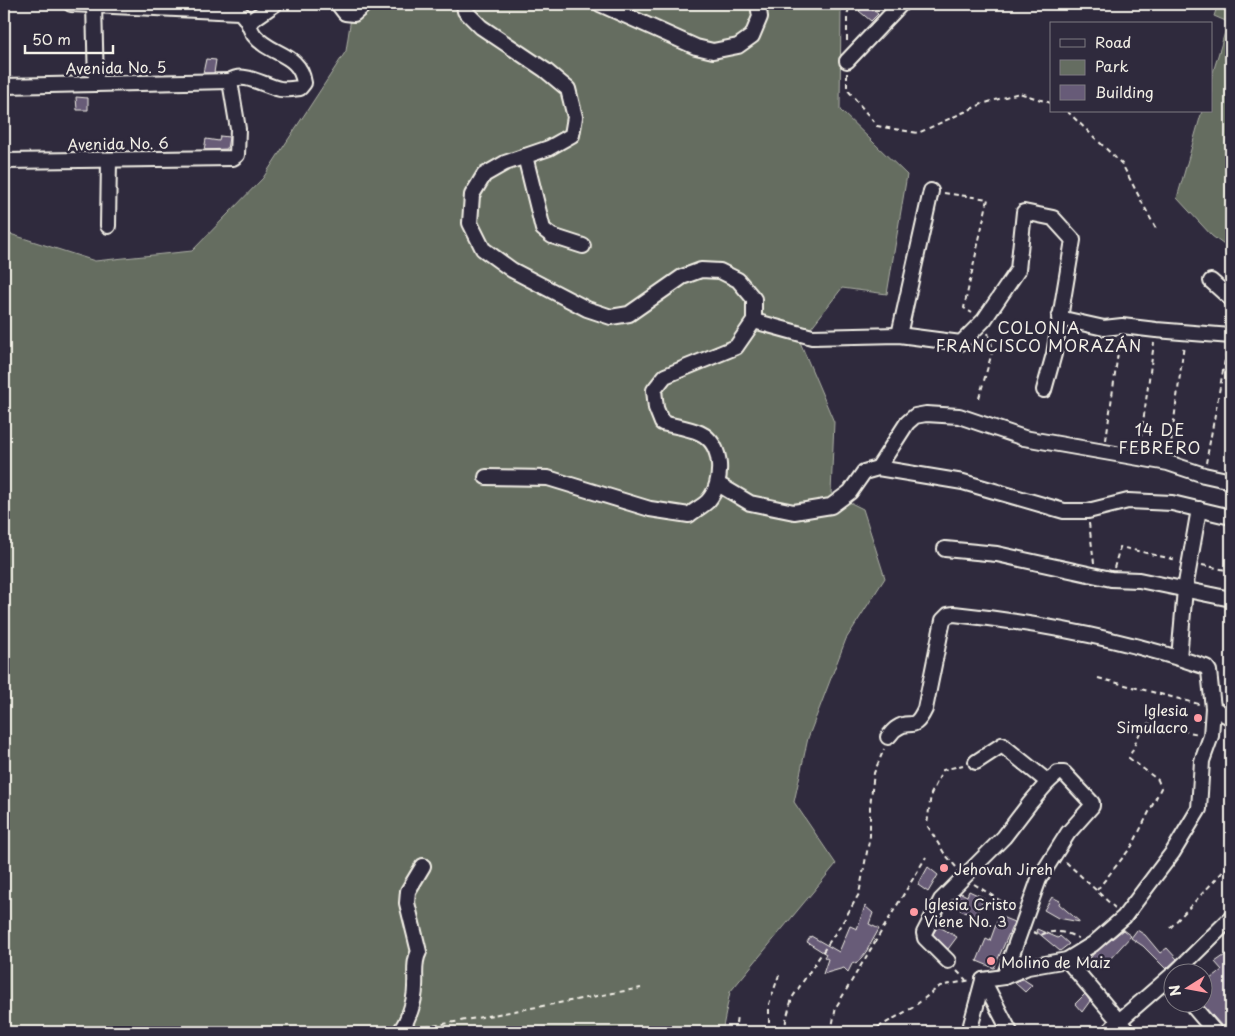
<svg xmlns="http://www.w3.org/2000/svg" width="1235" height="1036" font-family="'Playpen Sans',sans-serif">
  <rect width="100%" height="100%" fill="#2f2a3d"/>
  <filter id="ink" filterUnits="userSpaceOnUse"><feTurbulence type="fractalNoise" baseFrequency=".02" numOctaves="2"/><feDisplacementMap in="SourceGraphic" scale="10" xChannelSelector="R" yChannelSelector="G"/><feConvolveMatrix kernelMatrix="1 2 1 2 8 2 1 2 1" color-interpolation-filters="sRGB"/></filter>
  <g filter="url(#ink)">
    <g fill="#656d61" stroke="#acafa4">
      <polygon points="353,4 841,4 840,110 907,175 887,294 842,288 800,342 834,422 831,493 863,509 885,578 846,639 808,738 794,802 836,864 730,992 722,1032 4,1032 4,232 95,261 192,251 263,178 346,51"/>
      <polygon points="1218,4 1231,4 1231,250 1212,236 1177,198 1202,111 1211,111 1211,79 1228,22 1214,16"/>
    </g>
    <g fill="#675b78" stroke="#f4f1e8">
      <polygon points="866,4 878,14 871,21 859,11"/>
      <polygon points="206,59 216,60 214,73 203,73"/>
      <polygon points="76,97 88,98 88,110 77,110"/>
      <polygon points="220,136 229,137 227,149 204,150 206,139 219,141"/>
      <polygon points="928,867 938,875 928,892 918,885"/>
      <polygon points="969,891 984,898 975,917 960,910 962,904 953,900 961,893 967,896"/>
      <polygon points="1052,897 1060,901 1059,904 1080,922 1058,918 1044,910"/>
      <polygon points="865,906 873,913 869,924 879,929 866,952 856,964 853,962 848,972 844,968 823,974 828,959 824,957 826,954 807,942 811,936 839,952 850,926 857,929"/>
      <polygon points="999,916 1014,922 994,968 977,961 986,939 990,941"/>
      <polygon points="938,926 957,937 948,949 933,934"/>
      <polygon points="1037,929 1058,938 1060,936 1069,944 1060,951 1036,931"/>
      <polygon points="1123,930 1131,936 1110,959 1096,970 1089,960 1094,953"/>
      <polygon points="1137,930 1145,935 1160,953 1167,948 1177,959 1166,969 1143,946 1131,938"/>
      <polygon points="1231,951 1231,1032 1224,1032 1222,1026 1202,1004 1202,985 1222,970 1215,962"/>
      <polygon points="1023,979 1032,985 1025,992 1014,982"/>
      <polygon points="1085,994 1090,1001 1082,1012 1075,1004"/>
    </g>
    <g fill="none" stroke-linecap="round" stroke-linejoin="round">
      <defs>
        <g id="minor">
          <polyline points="94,4 96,84"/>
          <polyline points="338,4 345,13 354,14 362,7 362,4"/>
          <path d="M464 4 465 11 481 27 545 70 568 89 575 117 572 135 549 148 505 163 484 175 472 195 470 223 483 249 512 270 587 309 611 317 629 314 682 277 701 270 720 271 738 280 754 299V321L736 347 665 376 654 390 656 408 662 423C674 426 689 428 700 433 724 444 724 483 708 501 703 506 695 510 689 515L650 509 548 478 486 477"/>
          <polyline points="600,4 696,47 713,51 738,46 752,36 760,17 758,4"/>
          <polyline points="249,22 275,4"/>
          <polyline points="847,61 901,4"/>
          <polyline points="4,86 230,81"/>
          <polyline points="525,156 543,229 552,236 583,246"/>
          <path d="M4 161 233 158 237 155 238 129 230 81C244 71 264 86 280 89 286 90 293 89 300 88L304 83C300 52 270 56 254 35 248 27 249 18 239 12L71 4"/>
          <polyline points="108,226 109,160"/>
          <polyline points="1211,281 1231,299"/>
          <polyline points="1059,318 1104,328 1122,326 1156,330 1231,336"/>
          <polyline points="754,321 812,337 899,335 961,343 984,320 1018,270 1024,212 1053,218 1073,240 1054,354 1044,390"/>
          <polyline points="899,335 931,191"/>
          <polyline points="878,468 907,423 915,416 926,414 959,416 1024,438 1168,463 1204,475 1231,481"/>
          <polyline points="718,484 750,503 794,512 831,506 850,492 864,472 878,468 963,482 1064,511 1088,511 1128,501 1172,503 1231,517"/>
          <polyline points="945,549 997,554 1111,579 1139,580 1231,599"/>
          <polyline points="1179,658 1185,589 1199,509"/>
          <polyline points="1213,708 1231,718"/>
          <path d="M888 737C891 734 893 730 897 728 910 718 913 734 925 709L943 620 948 615 954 614C1040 623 1124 639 1206 667L1209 671 1213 708 1211 736 1202 761 1199 809 1173 852 1124 917 1093 944 1067 960 1028 967 1004 977 983 980"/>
          <polyline points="976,762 1002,745 1048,782"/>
          <polyline points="1067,960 1128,1032"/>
          <polyline points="948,961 925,938 924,933 941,900 1004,837 1030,803 1048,782 1058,773 1064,773 1092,803 1092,806 1068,833 1039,879 1004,977"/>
          <polyline points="1174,974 1231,918"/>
          <polyline points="983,980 1010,1032"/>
          <polyline points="1191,1004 1215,1032"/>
          <path d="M400 1032C408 1020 415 1002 415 987 416 975 413 962 419 952L407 903 408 891 423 866"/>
          <polyline points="969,1032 983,980"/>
          <polyline points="1108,1032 1119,1021 1172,975"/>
        </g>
      </defs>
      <use href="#minor" stroke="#f4f1e8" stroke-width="18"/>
      <g stroke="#f4f1e8" stroke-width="2" stroke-dasharray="5 4" stroke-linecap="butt">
        <polyline points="847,41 847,16 850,4"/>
        <polyline points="847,73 847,89 877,126 918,133 982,104 1019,93 1051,103"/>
        <polyline points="1067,111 1122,164 1156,229"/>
        <polyline points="944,193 988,199 964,308 972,313"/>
        <polyline points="979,398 993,349 988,333"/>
        <polyline points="1106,440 1120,338"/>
        <polyline points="1140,444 1154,343"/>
        <polyline points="1170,451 1184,344"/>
        <polyline points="1206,463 1227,349"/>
        <polyline points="1089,523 1094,563"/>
        <polyline points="1202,565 1231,571"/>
        <polyline points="1114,568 1120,547 1177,560"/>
        <polyline points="1098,678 1199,704"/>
        <polyline points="1066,862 1115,908"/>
        <polyline points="956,867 944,853 927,825 931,794 943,770 963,765"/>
        <polyline points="974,884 1007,905 1015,908"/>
        <polyline points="1097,890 1132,846 1161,788 1158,780 1129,758 1144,723 1199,734"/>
        <polyline points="1170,928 1231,863"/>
        <path d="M1033 932 1041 935C1054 929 1066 932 1078 938"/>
        <polyline points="957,971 966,980"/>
        <polyline points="416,1029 641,988"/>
        <polyline points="735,1032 737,1015"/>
        <polyline points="769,1032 769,1004 779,975"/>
        <polyline points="785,1032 786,1020 792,998 844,920 859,894 870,836 870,806 874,773 884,749"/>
        <polyline points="831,1032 836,1007 926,857"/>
        <polyline points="870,1032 912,1008 940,986 971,980"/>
      </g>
      <use href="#minor" stroke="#2f2a3d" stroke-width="14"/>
    </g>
  </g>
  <g fill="#ff9aa2" stroke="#2f2a3d" stroke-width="2">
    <circle cx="1198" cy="718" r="5"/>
    <circle cx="944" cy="868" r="5"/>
    <circle cx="914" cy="912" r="5"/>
    <circle cx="991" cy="961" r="5"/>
  </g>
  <g text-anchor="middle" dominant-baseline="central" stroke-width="5" stroke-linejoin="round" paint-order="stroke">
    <g font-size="15" fill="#f4f1e8" stroke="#2f2a3d">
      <text transform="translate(116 67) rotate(-1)">Avenida No. 5</text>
      <text transform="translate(118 143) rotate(-1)">Avenida No. 6</text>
    </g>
    <g font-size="15" fill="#f4f1e8" stroke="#2f2a3d" text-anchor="start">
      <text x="1188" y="709" text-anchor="end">Iglesia<tspan x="1188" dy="17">Simulacro</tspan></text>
      <text x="954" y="868">Jehovah Jireh</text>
      <text x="924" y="903">Iglesia Cristo<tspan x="924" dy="17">Viene No. 3</tspan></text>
      <text x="1001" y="961">Molino de Maiz</text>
    </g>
    <g font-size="16" letter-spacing="1" fill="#f4f1e8" stroke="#2f2a3d">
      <text x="1039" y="327">COLONIA<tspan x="1039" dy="18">FRANCISCO MORAZÁN</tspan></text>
      <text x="1160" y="429">14 DE<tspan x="1160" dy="18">FEBRERO</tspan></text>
    </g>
  </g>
  <rect width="1235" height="1036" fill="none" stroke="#2f2a3d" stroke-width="20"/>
  <rect x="10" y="10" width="1215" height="1016" fill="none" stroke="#f4f1e8" stroke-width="2" filter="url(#ink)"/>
  <rect x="1050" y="22" width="162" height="90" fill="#2f2a3d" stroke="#7e7a81"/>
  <rect x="1060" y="39" width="25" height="8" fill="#2f2a3d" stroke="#7e7a81"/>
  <text x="1095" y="48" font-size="15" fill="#f4f1e8">Road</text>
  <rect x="1060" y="60" width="25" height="15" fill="#656d61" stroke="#7e7a81"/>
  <text x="1095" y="72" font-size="15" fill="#f4f1e8">Park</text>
  <rect x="1060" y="85" width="25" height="15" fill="#675b78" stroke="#7e7a81"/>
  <text x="1095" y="98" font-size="15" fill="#f4f1e8">Building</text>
  <g transform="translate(1188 988) rotate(259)"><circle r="24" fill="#2f2a3d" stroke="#7e7a81"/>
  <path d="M0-4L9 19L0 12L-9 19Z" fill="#ff9aa2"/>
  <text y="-8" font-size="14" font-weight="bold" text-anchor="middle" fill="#f4f1e8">N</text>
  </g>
  <path d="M25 45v8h88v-8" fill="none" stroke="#f4f1e8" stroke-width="2.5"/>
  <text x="32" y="45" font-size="15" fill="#f4f1e8" stroke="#2f2a3d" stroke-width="4" paint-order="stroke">50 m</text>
</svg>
